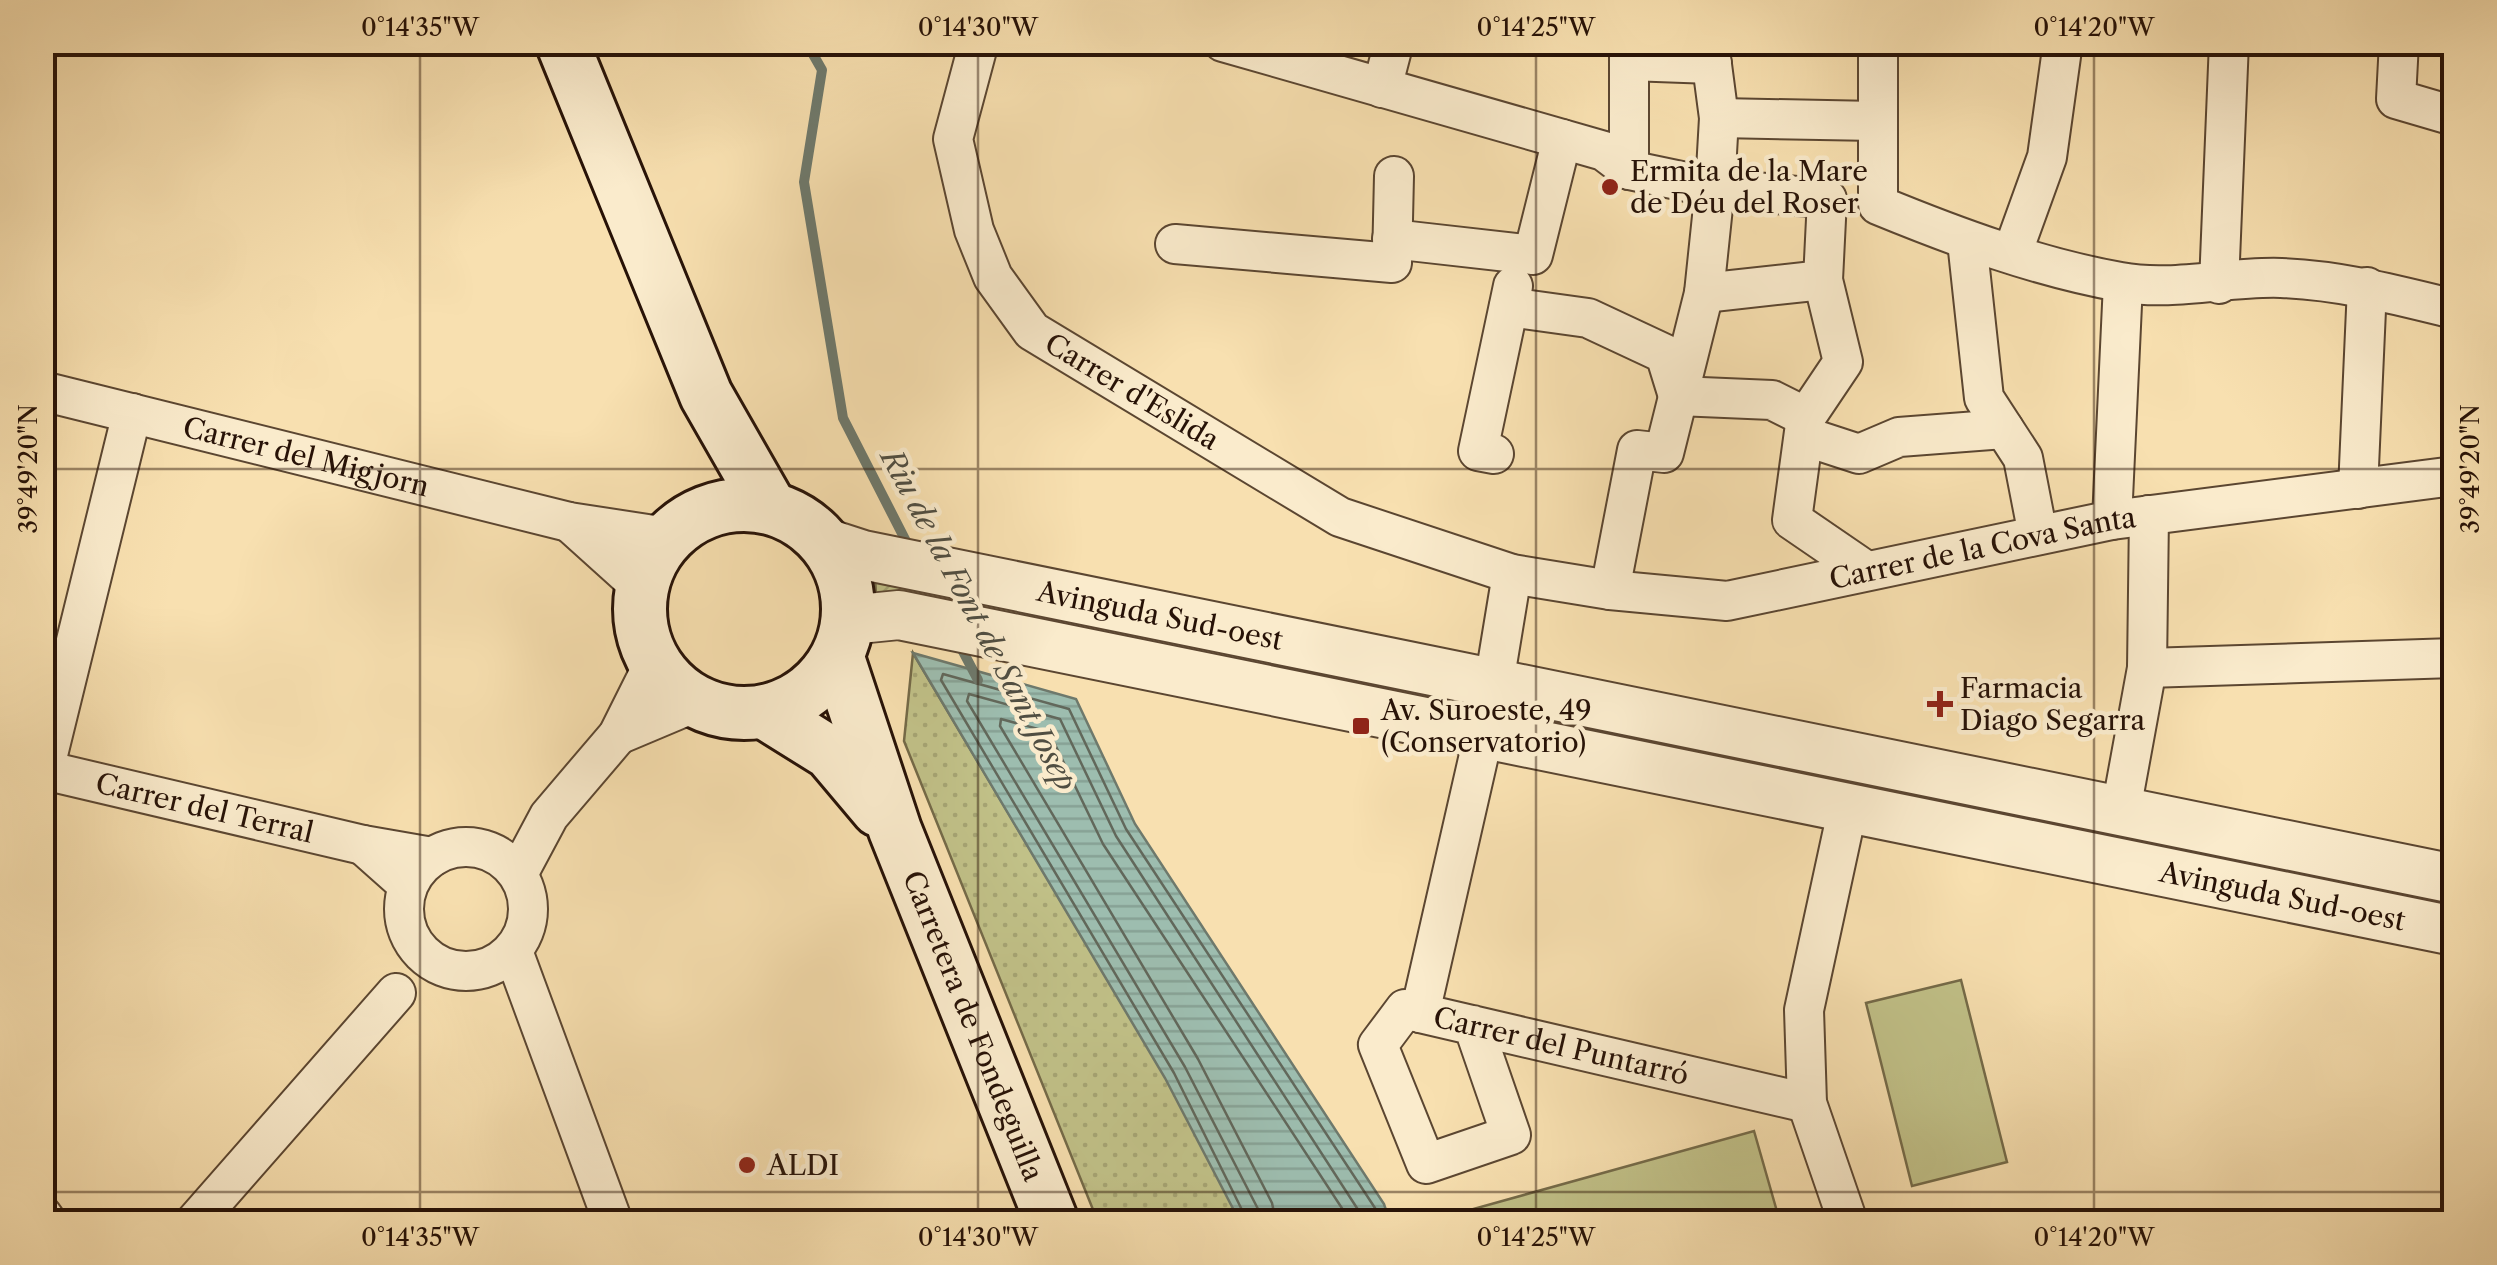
<svg xmlns="http://www.w3.org/2000/svg" width="2497" height="1265" font-family="'Libre Caslon Text',serif">
  <defs>
    <pattern id="grass-dots" width="8" height="8" patternUnits="userSpaceOnUse" patternTransform="scale(2.5)"><rect width="8" height="8" fill="#c1c188"/><path d="M2 2h.1M6 6h.1" fill="none" stroke="#a6a574" stroke-width="1.8" stroke-linecap="round"/></pattern>
    <pattern id="garden-furrows" width="10" height="10" patternUnits="userSpaceOnUse" patternTransform="scale(2.5)"><rect width="10" height="10" fill="#c1c188"/><path d="M-1 1l2-2M0 10L10 0M9 11l2-2" fill="none" stroke="#a6a574"/></pattern>
    <pattern id="water-rules" width="6" height="5" patternUnits="userSpaceOnUse" patternTransform="scale(2.5)"><rect width="6" height="5" fill="#9dbdaf"/><path d="M0 2.5h6" fill="none" stroke="#87a195"/></pattern>
  </defs>
  <rect width="100%" height="100%" fill="#f8e0b0"/>
  <filter id="stains"><feTurbulence type="fractalNoise" baseFrequency=".002" numOctaves="4"/><feColorMatrix values="0 0 0 0 .2 0 0 0 0 .09 0 0 0 0 .02 0 0 0 .5 -.17"/></filter>
  <radialGradient id="worn" r=".72"><stop offset=".6" stop-color="#630" stop-opacity="0"/><stop offset="1" stop-color="#630" stop-opacity=".3"/></radialGradient>
  <polygon fill="url(#grass-dots)" stroke="#746a48" stroke-width="2.5" points="913,653 1174,1091 1241,1222 1098,1222 904,741"/>
  <polygon fill="url(#garden-furrows)" stroke="#746a48" stroke-width="2.5" points="875,575 1057,609 1054,632 876,596"/>
  <g fill="#c1c188" stroke="#746a48" stroke-width="2.5">
    <polygon points="1961,980 2007,1162 1912,1186 1866,1003"/>
    <polygon points="1754,1131 1780,1222 1450,1222 1448,1216"/>
  </g>
  <polygon fill="url(#water-rules)" stroke="#6e796c" stroke-width="2.5" points="913,653 1076,699 1135,824 1384,1204 1390,1222 1240,1222 1165,1078"/>
  <g fill="none" stroke-linecap="round" stroke-linejoin="round">
    <g stroke="#62685b" stroke-width="2.5">
      <polyline points="1248,1222 1174,1073 941,680 943,674 1069,709 1126,829 1375,1208 1380,1222"/>
      <polyline points="1261,1222 1258,1209 1185,1067 967,701 969,694 1060,719 1116,836 1366,1222"/>
      <polyline points="1276,1222 1272,1203 1198,1059 1000,726 1001,719 1049,732 1103,844 1351,1222"/>
    </g>
    <g stroke="#6e796c" stroke-width="10">
      <polyline points="806,42 822,70 804,182 843,418 911,551"/>
      <polyline points="958,642 978,680"/>
    </g>
    <defs>
      <g id="minor">
        <path id="s1" d="M979 42 953 139 974 230 993 277 1032 331 1340 517 1512 574 1610 590 1727 601 2112 520 2454 476"/>
        <polyline points="1223,42 1604,151 1629,170 1715,188 1827,199 1823,280 1843,362 1806,417 1792,520 1865,570"/>
        <polyline points="1629,42 1629,170"/>
        <path d="M1878 42V205C1956 237 2037 267 2120 282 2173 292 2228 276 2281 278 2340 280 2397 295 2454 309"/>
        <polyline points="2399,42 2396,99 2454,116"/>
        <polyline points="1629,61 1712,64"/>
        <polyline points="1382,88 1394,42"/>
        <polyline points="1719,118 1876,121"/>
        <polyline points="1392,239 1533,255 1562,139"/>
        <polyline points="1967,241 1984,398 2023,458 2038,535"/>
        <polyline points="1175,244 1392,263 1394,176"/>
        <polyline points="2012,254 2047,157 2063,42"/>
        <polyline points="2219,284 2229,42"/>
        <polyline points="1704,293 1823,280"/>
        <polyline points="1509,307 1588,318 1665,354 1678,396 1772,400 1806,417"/>
        <path id="s2" d="M42 391 569 522 667 537"/>
        <polyline points="1804,436 1859,454 1899,437 2004,429"/>
        <polyline points="1494,454 1478,451 1513,286"/>
        <polyline points="2358,489 2367,287"/>
        <polyline points="2112,520 2123,283"/>
        <polyline points="569,522 640,586"/>
        <polyline points="1610,590 1637,450 1664,453 1704,293 1715,188 1719,118 1709,42"/>
        <polyline points="2147,668 2454,658"/>
        <polyline points="1494,683 1512,574"/>
        <polyline points="618,735 694,703"/>
        <path id="s3" d="M44 770 363 845"/>
        <polyline points="42,779 132,413"/>
        <polyline points="2121,810 2147,668 2149,515"/>
        <circle cx="466" cy="909" r="62"/>
        <polyline points="518,874 549,816 618,735 653,665"/>
        <polyline points="408,885 363,845 432,857"/>
        <polyline points="513,951 613,1222"/>
        <polyline points="1420,1013 1484,733"/>
        <path id="s4" d="M1473 1025 1511 1135 1426 1164 1378 1045 1405 1009 1420 1013 1807 1103"/>
        <polyline points="42,1215 47,1222"/>
        <polyline points="195,1222 396,993"/>
        <polyline points="1848,1222 1807,1103 1804,1010 1848,807"/>
      </g>
      <g id="tertiary">
        <path id="s5" d="M826 543 863 555 2454 879"/>
        <path id="s6" d="M849 620 899 615 2454 931"/>
      </g>
      <g id="secondary">
        <polyline points="562,42 706,395 770,507"/>
        <circle cx="744" cy="609" r="104"/>
        <path id="s7" d="M838 658 895 830 1052 1222"/>
        <polyline points="766,713 830,753 878,810"/>
      </g>
    </defs>
    <use href="#minor" stroke="#5b4631" stroke-width="42"/>
    <use href="#tertiary" stroke="#5b4631" stroke-width="52"/>
    <use href="#secondary" stroke="#271207" stroke-width="58"/>
    <use href="#minor" stroke="#faebcc" stroke-width="38"/>
    <use href="#tertiary" stroke="#faebcc" stroke-width="48"/>
    <use href="#secondary" stroke="#faebcc" stroke-width="52"/>
  </g>
  <path fill="none" stroke="#271207" stroke-width="2.5" stroke-opacity="0.45" d="M420 42V1222M978 42V1222M1536 42V1222M2094 42V1222M42 469H2454M42 1192H2454"/>
  <g fill="#8f2418" stroke="#faebcc" stroke-width="4">
    <circle cx="1610" cy="187" r="10"/>
    <path d="M1935 689h10v10h10v10h-10v10h-10v-10h-10v-10h10z"/>
    <rect x="1351" y="716" width="20" height="20" rx="5"/>
    <circle cx="747" cy="1165" r="10"/>
  </g>
  <g text-anchor="middle" dominant-baseline="central" stroke-width="9" stroke-linejoin="round" paint-order="stroke">
    <g font-size="28" fill="#271207" stroke="#faebcc" text-anchor="start">
      <text x="1630" y="171">Ermita de la Mare<tspan x="1630" dy="32">de Déu del Roser</tspan></text>
      <text x="1960" y="688">Farmacia<tspan x="1960" dy="32">Diago Segarra</tspan></text>
      <text x="1381" y="710">Av. Suroeste, 49<tspan x="1381" dy="32">(Conservatorio)</tspan></text>
      <text x="767" y="1165">ALDI</text>
    </g>
    <g font-size="28" fill="#271207" stroke="#faebcc">
      <text stroke="none"><textPath href="#s1" startOffset="428">Carrer d'Eslida</textPath></text>
      <text stroke="none"><textPath href="#s2" startOffset="272">Carrer del Migjorn</textPath></text>
      <text stroke="none"><textPath href="#s1" startOffset="1330">Carrer de la Cova Santa</textPath></text>
      <text stroke="none"><textPath href="#s5" startOffset="342">Avinguda Sud-oest</textPath></text>
      <text stroke="none"><textPath href="#s3" startOffset="165">Carrer del Terral</textPath></text>
      <text stroke="none"><textPath href="#s6" startOffset="1462">Avinguda Sud-oest</textPath></text>
      <text stroke="none"><textPath href="#s7" startOffset="392">Carretera de Fondeguilla</textPath></text>
      <text stroke="none"><textPath href="#s4" startOffset="540">Carrer del Puntarró</textPath></text>
    </g>
    <g font-size="30" font-style="italic" fill="#504e42" stroke="#faebcc">
      <text transform="translate(979 620) rotate(62)">Riu de la Font de Sant Josep</text>
    </g>
  </g>
  <rect width="2497" height="1265" fill="none" stroke="#f8e0b0" stroke-width="110"/>
  <rect x="55" y="55" width="2387" height="1155" fill="none" stroke="#271207" stroke-width="4"/>
  <g font-size="25" text-anchor="middle" fill="#271207">
    <text x="420" y="36">0°14'35"W</text>
    <text x="978" y="36">0°14'30"W</text>
    <text x="1536" y="36">0°14'25"W</text>
    <text x="2094" y="36">0°14'20"W</text>
    <text transform="translate(28 469) rotate(-90)" y="9">39°49'20"N</text>
    <text transform="translate(2470 469) rotate(-90)" y="9">39°49'20"N</text>
    <text x="420" y="1246">0°14'35"W</text>
    <text x="978" y="1246">0°14'30"W</text>
    <text x="1536" y="1246">0°14'25"W</text>
    <text x="2094" y="1246">0°14'20"W</text>
  </g>
  <rect width="100%" height="100%" filter="url(#stains)"/>
  <rect width="100%" height="100%" fill="url(#worn)"/>
</svg>
